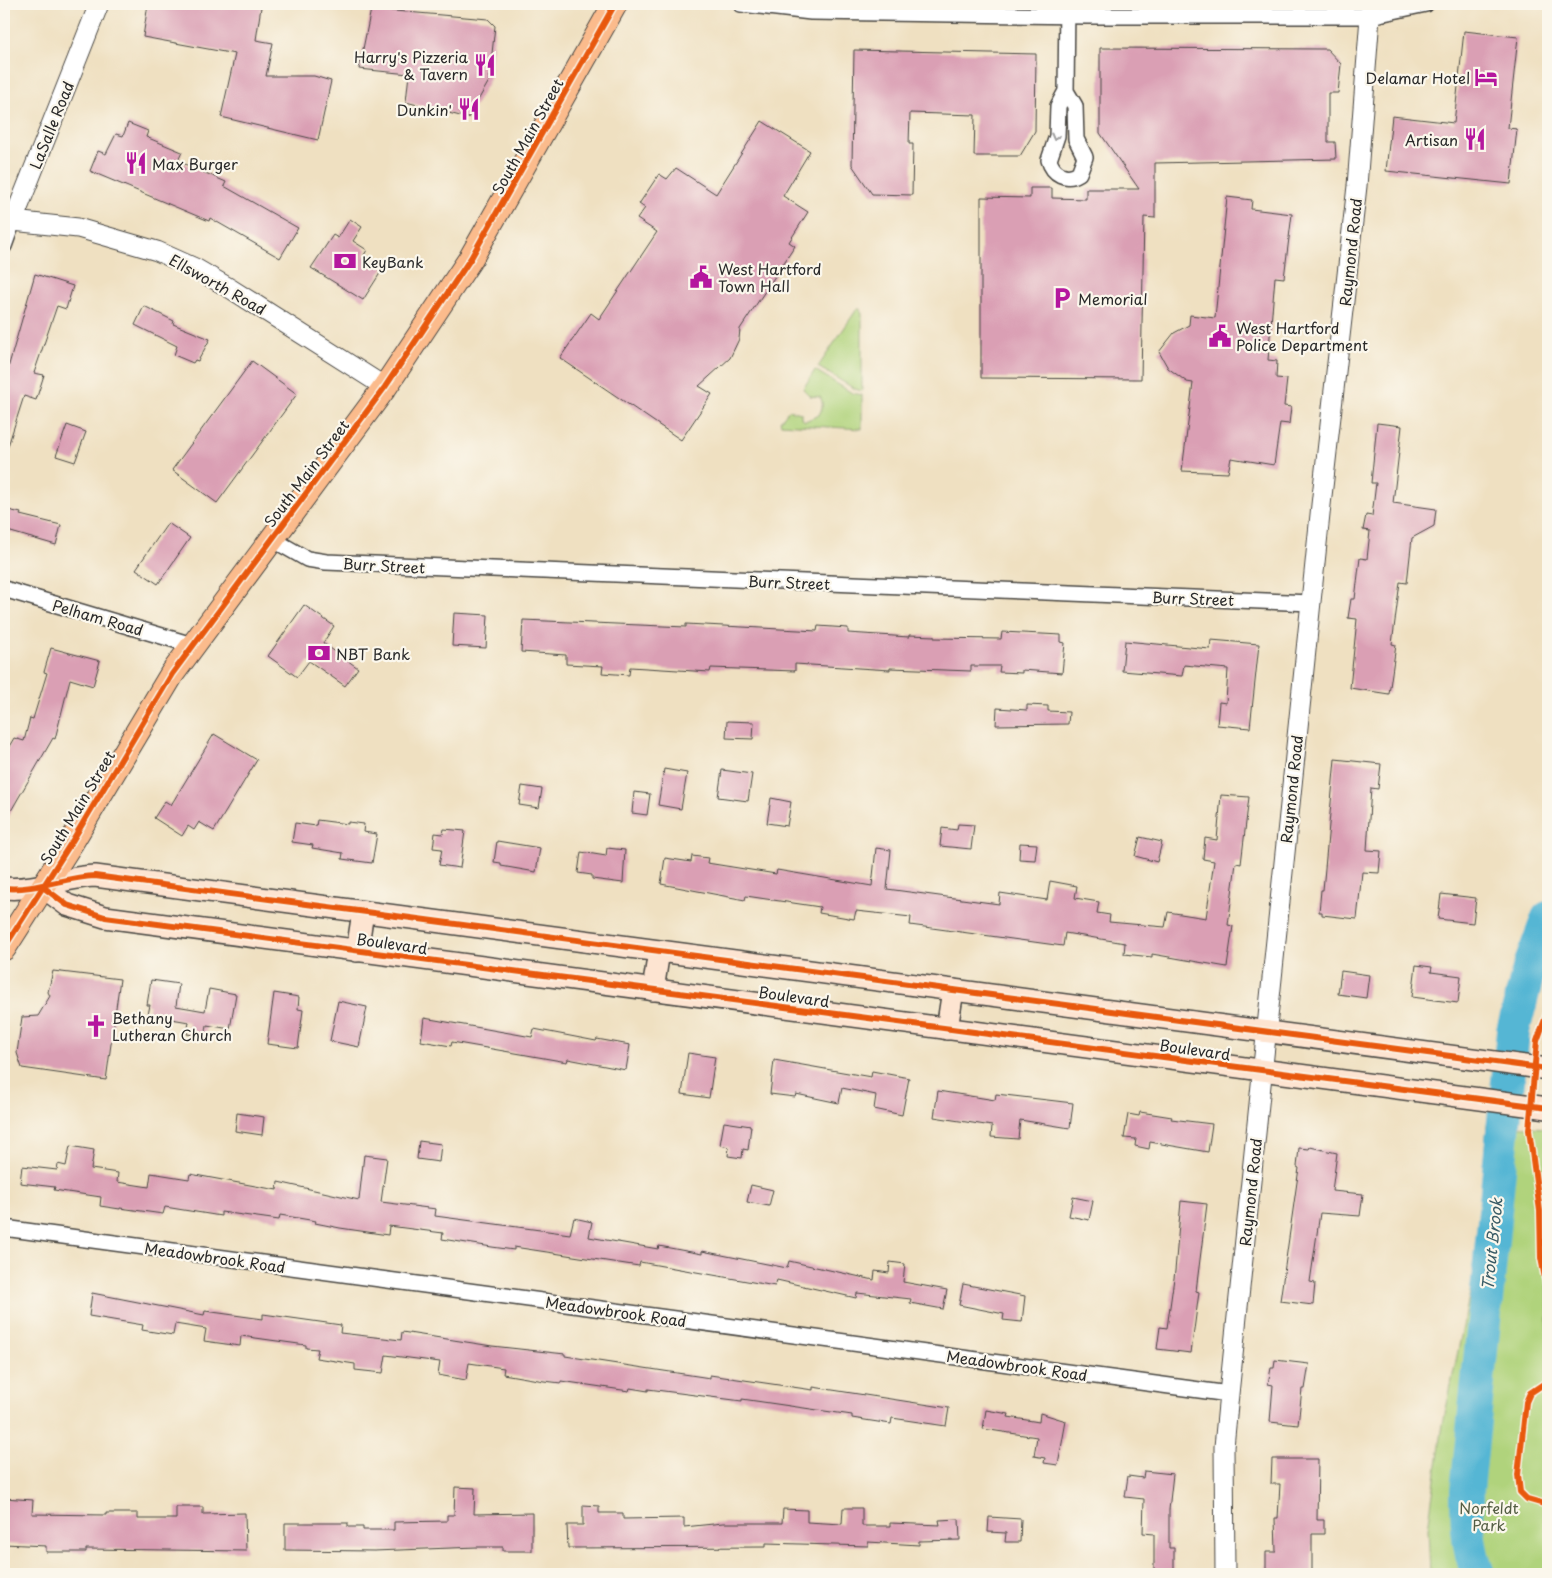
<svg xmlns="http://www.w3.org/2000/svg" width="1552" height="1578" font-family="'Playpen Sans',sans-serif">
  <rect width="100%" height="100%" fill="#fbf7ec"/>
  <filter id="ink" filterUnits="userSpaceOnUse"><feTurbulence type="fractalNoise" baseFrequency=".02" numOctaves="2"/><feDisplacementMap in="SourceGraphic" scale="10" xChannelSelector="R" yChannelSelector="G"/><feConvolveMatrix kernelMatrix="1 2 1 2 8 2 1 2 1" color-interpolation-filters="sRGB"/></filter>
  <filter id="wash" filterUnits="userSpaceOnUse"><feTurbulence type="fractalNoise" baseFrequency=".0096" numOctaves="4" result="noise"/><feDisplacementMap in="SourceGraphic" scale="20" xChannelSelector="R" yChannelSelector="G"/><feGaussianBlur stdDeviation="1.12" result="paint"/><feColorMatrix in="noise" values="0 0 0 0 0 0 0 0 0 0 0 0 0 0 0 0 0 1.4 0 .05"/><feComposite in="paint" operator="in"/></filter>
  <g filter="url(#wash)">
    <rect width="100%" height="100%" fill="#efe0c1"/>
    <g fill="#b0d37c" stroke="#6e7f54">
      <polygon points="857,309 860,309 862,314 862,391 855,389 818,367"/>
      <path d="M815 370 852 393 862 395V429L781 424 780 421 789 410 801 413V418L805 421 819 415C822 409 824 403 820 397L810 396 803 389Z"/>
      <polygon points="1487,1125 1548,1128 1548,1574 1430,1574 1428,1528 1443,1424 1475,1268"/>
    </g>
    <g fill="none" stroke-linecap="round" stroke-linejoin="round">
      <path stroke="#55b6d4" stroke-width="34" d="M1478 1574C1467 1546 1467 1520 1467 1491L1513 1031 1529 969 1548 918"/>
    </g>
    <g id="blocks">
      <g fill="#da9fb4">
        <polygon points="148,4 248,4 261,7 256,40 273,43 266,76 314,76 331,81 318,140 221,117 235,54 143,37"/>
        <polygon points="371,9 488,19 495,26 489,81 468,118 406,102 409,74 359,69"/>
        <polygon points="1464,31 1518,37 1508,128 1517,129 1511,184 1386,171 1392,116 1454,123"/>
        <polygon points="1100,48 1327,49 1341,64 1338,93 1328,93 1328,142 1335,142 1336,159 1155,163 1155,218 1144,217 1141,379 981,378 981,197 1030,198 1030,188 1052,188 1052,198 1086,199 1086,189 1139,189 1100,133"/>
        <polygon points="854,50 1036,54 1035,131 1020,156 974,156 975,115 910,113 909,144 913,144 912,195 872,194 852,165"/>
        <polygon points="762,121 810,151 783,196 808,212 789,242 795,246 740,329 739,339 730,358 699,386 712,394 681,440 560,358 591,313 599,319 657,232 637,219 645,208 639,204 659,174 667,179 676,168 716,194"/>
        <polygon points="128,123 148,131 146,137 182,152 178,161 226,182 224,186 298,228 280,258 210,218 209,221 90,171 98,151 106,154 116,134 123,136"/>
        <polygon points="1227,197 1252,200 1251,209 1292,214 1284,278 1275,277 1268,360 1277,361 1276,378 1287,379 1284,406 1291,407 1289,424 1280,423 1274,465 1231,458 1228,473 1182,471 1193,383 1187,382 1168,368 1159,352 1174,333 1189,325 1190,315 1215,318"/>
        <polygon points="350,219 362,227 353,241 367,250 364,255 384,267 363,300 311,268 333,235 338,238"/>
        <polygon points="35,274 73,286 66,309 57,306 34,373 44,375 36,400 24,396 7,449 4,449 4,382"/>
        <polygon points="144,306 174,321 173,324 210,339 198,361 195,360 193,363 174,355 177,346 135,325"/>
        <polygon points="252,361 297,394 217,503 172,470"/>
        <polygon points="1377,423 1402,426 1393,503 1436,509 1434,526 1412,538 1407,583 1400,582 1392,644 1396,645 1389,694 1350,688 1357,619 1348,618 1351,599 1355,599 1360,558 1367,559 1370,531 1363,530 1366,515 1372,516 1376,483 1371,483"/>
        <polygon points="67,425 86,432 75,462 56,456"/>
        <polygon points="4,509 21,513 20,515 61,525 56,545 4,530"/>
        <polygon points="168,523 190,538 158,584 136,569"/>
        <polygon points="304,605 334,626 323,643 358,668 345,686 309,661 297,677 268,656"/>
        <polygon points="454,613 488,615 486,648 452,646"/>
        <polygon points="523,620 686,627 686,624 817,631 818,626 848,628 848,633 909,637 909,635 934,636 934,638 1001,639 1002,632 1042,634 1061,635 1061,642 1065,643 1062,673 1022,670 1022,673 999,672 1000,666 971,666 971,671 890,668 890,670 795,664 795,671 711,668 710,672 630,667 629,675 602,673 603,666 566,664 566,655 521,652"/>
        <polygon points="1211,640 1259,644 1250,728 1217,725 1219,702 1226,703 1228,669 1184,665 1182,676 1122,671 1125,641 1210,649"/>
        <polygon points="51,648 100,661 93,686 70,679 55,739 53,738 4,823 4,755 14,738 24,741 30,718 33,719 47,673 44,672"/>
        <polygon points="1027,705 1048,706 1048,711 1069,712 1068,724 996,725 997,708 1027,710"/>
        <polygon points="727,721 754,722 753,739 726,738"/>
        <polygon points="214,734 257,760 214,831 199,822 194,830 188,826 182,836 154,818 165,801 171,805"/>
        <polygon points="1335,759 1381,764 1378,789 1371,788 1367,850 1381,851 1379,873 1362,872 1357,919 1322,915 1322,912 1319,912 1321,890 1323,890"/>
        <polygon points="664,769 687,773 681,809 658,805"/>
        <polygon points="722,770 752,774 748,801 718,797"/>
        <polygon points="522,786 542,789 539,808 519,805"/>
        <polygon points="634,792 650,794 647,815 632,813"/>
        <polygon points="1221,795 1249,797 1241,864 1236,863 1228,925 1233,926 1227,967 1152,954 1152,957 1124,954 1125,943 1065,933 1063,946 910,925 911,917 856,911 854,919 819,913 820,907 746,896 745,900 661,884 665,858 691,862 692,856 708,858 707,863 776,874 777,870 872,886 876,848 891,850 887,889 999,904 1000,893 1047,900 1050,881 1077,886 1075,898 1099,902 1097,913 1110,915 1109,922 1165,927 1168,912 1206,918 1214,861 1203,859 1205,838 1217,840"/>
        <polygon points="771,798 791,802 787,826 767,823"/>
        <polygon points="317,820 348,824 348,822 364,824 363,832 377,834 372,863 342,859 343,853 312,848 313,845 292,842 295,823 316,826"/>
        <polygon points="958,824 974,825 971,849 940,846 942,828 957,830"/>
        <polygon points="444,829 465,831 460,868 439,865 442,849 433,848 435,833 443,834"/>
        <polygon points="1140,837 1162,842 1157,862 1135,856"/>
        <polygon points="497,841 540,848 536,872 501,866 501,863 494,862"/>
        <polygon points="1020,843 1037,844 1035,860 1019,859"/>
        <polygon points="607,848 625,850 623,883 592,879 592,875 578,873 581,852 606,856"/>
        <polygon points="1441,894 1476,898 1473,923 1438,919"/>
        <polygon points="1416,965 1432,967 1431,972 1461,976 1458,1003 1412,997"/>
        <polygon points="53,971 120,979 106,1080 22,1068 17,1053 22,1017 38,1016 50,996 48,992"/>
        <polygon points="1341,971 1369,975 1366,998 1338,994"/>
        <polygon points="151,980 179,984 176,1006 205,1011 209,989 236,994 230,1029 207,1025 205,1037 187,1034 189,1022 148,1015 150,1005 147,1005"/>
        <polygon points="274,993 299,997 298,1009 303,1010 298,1048 267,1044"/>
        <polygon points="338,1001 367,1007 359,1047 330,1041"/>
        <polygon points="424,1018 532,1037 534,1029 596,1041 597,1039 630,1045 626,1070 568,1059 567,1062 452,1042 451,1046 421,1041"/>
        <polygon points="688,1053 715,1057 709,1098 682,1094"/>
        <polygon points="774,1060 871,1077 872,1071 909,1078 902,1115 874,1109 876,1095 842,1088 839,1103 796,1094 795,1097 770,1094"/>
        <polygon points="938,1091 995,1100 996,1094 1073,1103 1070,1128 1020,1120 1018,1139 991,1137 992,1126 934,1117"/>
        <polygon points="1140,1112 1172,1117 1171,1119 1212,1124 1208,1152 1150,1142 1149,1149 1135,1146 1136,1139 1124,1138 1128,1114 1139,1116"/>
        <polygon points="237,1113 264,1117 262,1135 235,1131"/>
        <polygon points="724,1122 751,1126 748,1150 743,1149 742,1158 728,1156 729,1147 720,1145"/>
        <polygon points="419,1141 441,1144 439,1162 417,1159"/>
        <polygon points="70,1146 94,1150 91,1169 118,1173 117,1182 149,1187 151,1173 189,1179 190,1174 277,1190 278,1182 359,1200 364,1155 387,1158 381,1202 436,1209 435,1216 570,1234 574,1218 592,1222 589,1237 658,1249 659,1246 702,1254 702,1251 787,1268 789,1261 874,1280 875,1271 889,1273 890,1262 905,1264 903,1282 947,1290 943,1309 910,1303 911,1299 857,1293 856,1298 777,1280 775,1286 640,1262 639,1266 514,1247 514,1250 492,1247 442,1239 443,1233 389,1226 388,1235 340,1228 315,1223 316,1221 280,1215 279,1220 221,1212 221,1216 165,1207 163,1214 120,1208 120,1209 100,1206 101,1197 54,1190 55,1187 20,1183 22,1166 57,1170 58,1164 66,1166"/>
        <polygon points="1310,1147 1337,1153 1332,1191 1363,1194 1360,1216 1320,1213 1310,1282 1315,1283 1313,1305 1280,1301 1299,1168 1297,1167 1299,1148 1309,1149"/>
        <polygon points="751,1185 773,1190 769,1206 747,1202"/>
        <polygon points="1073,1197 1093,1201 1089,1220 1069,1216"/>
        <polygon points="1181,1201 1207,1204 1196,1291 1199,1292 1191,1353 1157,1349 1160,1327 1167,1328 1175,1271"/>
        <polygon points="963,1284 1025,1296 1022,1322 1003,1320 1004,1314 959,1305"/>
        <polygon points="92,1293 204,1315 205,1311 263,1319 263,1314 341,1325 340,1333 401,1340 402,1332 492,1346 565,1354 565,1356 710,1378 710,1375 813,1390 813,1387 949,1408 946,1426 892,1418 891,1424 852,1418 852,1415 742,1399 742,1401 648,1389 648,1391 630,1388 629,1391 561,1381 561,1383 544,1381 503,1374 504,1368 469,1363 466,1380 438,1375 440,1362 386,1355 383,1373 355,1370 355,1364 316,1358 318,1349 306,1348 306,1345 241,1336 240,1346 204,1341 206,1329 175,1324 173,1335 142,1330 143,1325 89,1316"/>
        <polygon points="1275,1360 1309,1364 1305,1389 1302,1389 1298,1425 1270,1422 1273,1385 1268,1384 1271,1368 1274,1368"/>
        <polygon points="986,1410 1009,1414 1008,1417 1039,1422 1040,1413 1066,1421 1058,1465 1044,1463 1045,1458 1034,1456 1037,1437 983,1429"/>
        <polygon points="1272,1459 1318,1459 1317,1520 1324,1520 1324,1534 1312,1534 1312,1574 1266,1574 1266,1552 1276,1552 1275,1518 1278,1518 1280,1484 1271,1484"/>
        <polygon points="1144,1471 1173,1474 1169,1510 1169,1548 1174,1548 1174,1574 1154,1574 1154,1534 1143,1533 1144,1499 1125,1497 1128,1476 1143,1478"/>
        <polygon points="455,1487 475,1488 474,1514 532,1513 532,1551 503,1551 503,1547 477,1547 374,1551 285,1550 285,1523 348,1523 348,1527 363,1527 363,1530 394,1530 394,1522 447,1521 447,1515 454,1515"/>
        <polygon points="4,1498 33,1500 32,1514 106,1515 106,1513 138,1513 138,1519 176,1519 176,1507 203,1507 203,1514 245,1513 246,1551 86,1549 86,1552 46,1552 46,1546 4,1544"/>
        <polygon points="583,1505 599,1506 599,1513 623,1513 623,1519 684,1518 684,1527 723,1523 782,1523 783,1509 807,1510 807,1522 842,1524 843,1508 862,1508 862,1526 890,1526 890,1523 940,1525 939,1520 959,1519 960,1540 919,1541 919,1545 868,1542 868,1546 766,1543 766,1547 568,1548 567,1525 583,1525"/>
        <polygon points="989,1517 1021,1519 1020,1542 1005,1542 1006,1533 988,1532"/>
      </g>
    </g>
  </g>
  <g filter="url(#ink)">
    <use href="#blocks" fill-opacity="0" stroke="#484642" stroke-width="1"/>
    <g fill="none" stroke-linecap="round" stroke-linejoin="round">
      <defs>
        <g id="minor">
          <polyline points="741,4 811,12 1087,16 1370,16 1426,4"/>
          <path d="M1066 91 1075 106 1076 139 1085 157 1079 173C1066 181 1053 174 1049 160L1057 136 1058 106 1066 91 1067 4"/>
          <polyline points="4,221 13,221 4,246"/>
          <polyline points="272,539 307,559 326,562 1311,603"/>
          <polyline points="4,589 192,645"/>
          <polyline points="4,1228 1229,1394"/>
        </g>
        <g id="tertiary">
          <polyline points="99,4 13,221 78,228 157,251 195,268 231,289 385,387"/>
          <polyline points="1225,1574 1224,1447 1229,1394 1321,505 1357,186 1371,4"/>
        </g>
        <g id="secondary">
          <polyline points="43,887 67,905 105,917 1548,1108"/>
          <path d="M4 888C36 891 64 877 95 876L1548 1069"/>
          <polyline points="357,951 363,912"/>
          <polyline points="653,990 659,951"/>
          <polyline points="947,1029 953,990"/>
        </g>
        <polyline id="primary" points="4,948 71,843 172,674 385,387 471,258 615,4"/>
      </defs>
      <use href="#minor" stroke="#484642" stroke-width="18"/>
      <use href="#tertiary" stroke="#484642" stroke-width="21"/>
      <use href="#secondary" stroke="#484642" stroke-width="24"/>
      <use href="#primary" stroke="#484642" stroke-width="26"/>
      <use href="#minor" stroke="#fff" stroke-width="15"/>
      <use href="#tertiary" stroke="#fff" stroke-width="19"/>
      <use href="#secondary" stroke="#fde4d1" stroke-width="21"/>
      <use href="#primary" stroke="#fbbb8c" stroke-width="24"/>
      <defs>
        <g id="cycleway">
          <polyline points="43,887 67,905 105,917 1548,1108"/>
          <path d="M4 888C36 891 64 877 95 876L1548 1069"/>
          <polyline points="4,948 71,843 172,674 385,387 471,258 615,4"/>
          <polyline points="1548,1011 1537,1041 1529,1130 1540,1211 1541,1258 1548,1293"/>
          <polyline points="1548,1381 1530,1393 1526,1402 1518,1475 1520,1492 1527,1499 1548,1505"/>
        </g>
      </defs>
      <use href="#cycleway" stroke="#fbf7ec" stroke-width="9"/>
      <use href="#cycleway" stroke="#e8590c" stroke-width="6"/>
    </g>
    <defs><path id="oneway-chevron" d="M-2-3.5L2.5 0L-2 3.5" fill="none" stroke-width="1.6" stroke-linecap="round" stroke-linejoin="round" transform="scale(1.25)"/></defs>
    <use stroke="#a0a0a0" href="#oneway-chevron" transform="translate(1055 137) rotate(104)"/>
  </g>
  <defs>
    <symbol id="restaurant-bare" viewBox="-9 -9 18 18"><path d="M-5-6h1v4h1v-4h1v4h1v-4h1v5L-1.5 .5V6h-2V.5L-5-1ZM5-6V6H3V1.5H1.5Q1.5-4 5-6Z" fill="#b5179e" stroke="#fbf7ec" stroke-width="2.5" paint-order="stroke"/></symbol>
    <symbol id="hotel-bare" viewBox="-9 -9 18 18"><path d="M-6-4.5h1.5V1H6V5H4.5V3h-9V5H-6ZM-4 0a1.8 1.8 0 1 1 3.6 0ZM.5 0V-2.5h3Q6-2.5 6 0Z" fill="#b5179e" stroke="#fbf7ec" stroke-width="2.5" paint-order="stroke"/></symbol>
    <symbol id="bank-bare" viewBox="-9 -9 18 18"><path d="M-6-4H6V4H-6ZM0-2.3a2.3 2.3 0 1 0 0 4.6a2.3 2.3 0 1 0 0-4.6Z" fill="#b5179e" stroke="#fbf7ec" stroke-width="2.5" paint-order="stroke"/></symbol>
    <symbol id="civic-bare" viewBox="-9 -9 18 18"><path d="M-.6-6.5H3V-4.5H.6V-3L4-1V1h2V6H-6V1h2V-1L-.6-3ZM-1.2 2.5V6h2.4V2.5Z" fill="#b5179e" stroke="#fbf7ec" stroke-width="2.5" paint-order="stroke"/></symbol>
    <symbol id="parking-bare" viewBox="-9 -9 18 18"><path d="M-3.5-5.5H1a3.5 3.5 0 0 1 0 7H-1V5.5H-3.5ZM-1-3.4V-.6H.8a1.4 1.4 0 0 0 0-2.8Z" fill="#b5179e" stroke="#fbf7ec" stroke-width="2.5" paint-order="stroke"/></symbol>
    <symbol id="church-bare" viewBox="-9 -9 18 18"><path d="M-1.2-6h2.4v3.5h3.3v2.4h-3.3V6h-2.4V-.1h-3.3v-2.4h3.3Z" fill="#b5179e" stroke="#fbf7ec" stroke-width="2.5" paint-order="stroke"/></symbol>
  </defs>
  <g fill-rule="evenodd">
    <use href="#restaurant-bare" x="469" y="49" width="32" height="32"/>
    <use href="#hotel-bare" x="1470" y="61" width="32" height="32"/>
    <use href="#restaurant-bare" x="453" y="93" width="32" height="32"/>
    <use href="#restaurant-bare" x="1459" y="123" width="32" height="32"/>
    <use href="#restaurant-bare" x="120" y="147" width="32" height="32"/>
    <use href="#bank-bare" x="329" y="245" width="32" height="32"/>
    <use href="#civic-bare" x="685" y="261" width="32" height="32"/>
    <use href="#parking-bare" x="1046" y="282" width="32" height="32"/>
    <use href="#civic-bare" x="1204" y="320" width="32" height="32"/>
    <use href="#bank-bare" x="303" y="637" width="32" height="32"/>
    <use href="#church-bare" x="80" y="1010" width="32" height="32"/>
  </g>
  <g text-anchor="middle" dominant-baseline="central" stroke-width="4.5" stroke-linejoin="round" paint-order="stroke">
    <g font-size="15" fill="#2b2b2b" stroke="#fbf7ec" text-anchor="start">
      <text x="468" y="56" text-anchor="end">Harry's Pizzeria<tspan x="468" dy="17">&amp; Tavern</tspan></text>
      <text x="1470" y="77" text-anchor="end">Delamar Hotel</text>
      <text x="452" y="109" text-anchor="end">Dunkin'</text>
      <text x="1458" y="139" text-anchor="end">Artisan</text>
      <text x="152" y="163">Max Burger</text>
      <text x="362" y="261">KeyBank</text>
      <text x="718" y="268">West Hartford<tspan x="718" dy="17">Town Hall</tspan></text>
      <text x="1078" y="298">Memorial</text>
      <text x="1236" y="327">West Hartford<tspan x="1236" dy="17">Police Department</tspan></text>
      <text x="336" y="653">NBT Bank</text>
      <text x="112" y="1017">Bethany<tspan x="112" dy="17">Lutheran Church</tspan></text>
    </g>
    <g font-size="15" fill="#2b2b2b" stroke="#fbf7ec">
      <text transform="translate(51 125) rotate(-68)">LaSalle Road</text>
      <text transform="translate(527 136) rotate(-61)">South Main Street</text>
      <text transform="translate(1350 252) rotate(-84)">Raymond Road</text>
      <text transform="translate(218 284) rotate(29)">Ellsworth Road</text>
      <text transform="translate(306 473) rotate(-53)">South Main Street</text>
      <text transform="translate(384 565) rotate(3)">Burr Street</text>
      <text transform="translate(789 582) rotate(2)">Burr Street</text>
      <text transform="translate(1193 598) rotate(2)">Burr Street</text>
      <text transform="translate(98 617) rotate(16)">Pelham Road</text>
      <text transform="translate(1291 789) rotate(-84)">Raymond Road</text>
      <text transform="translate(77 807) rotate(-59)">South Main Street</text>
      <text transform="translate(392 943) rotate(8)">Boulevard</text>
      <text transform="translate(794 996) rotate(8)">Boulevard</text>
      <text transform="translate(1195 1049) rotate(8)">Boulevard</text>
      <text transform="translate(1250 1192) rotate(-84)">Raymond Road</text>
      <text transform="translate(215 1257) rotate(8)">Meadowbrook Road</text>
      <text transform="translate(616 1311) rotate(8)">Meadowbrook Road</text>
      <text transform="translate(1017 1365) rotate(8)">Meadowbrook Road</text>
    </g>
    <g font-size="15" fill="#535d43" stroke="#fbf7ec">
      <text x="1489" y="1507">Norfeldt<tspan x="1489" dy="17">Park</tspan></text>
    </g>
    <g font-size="16" font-style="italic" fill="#3a5c66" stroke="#fbf7ec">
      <text transform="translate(1491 1244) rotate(-84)">Trout Brook</text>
    </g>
  </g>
  <rect width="1552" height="1578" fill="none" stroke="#fbf7ec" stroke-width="20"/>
</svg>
